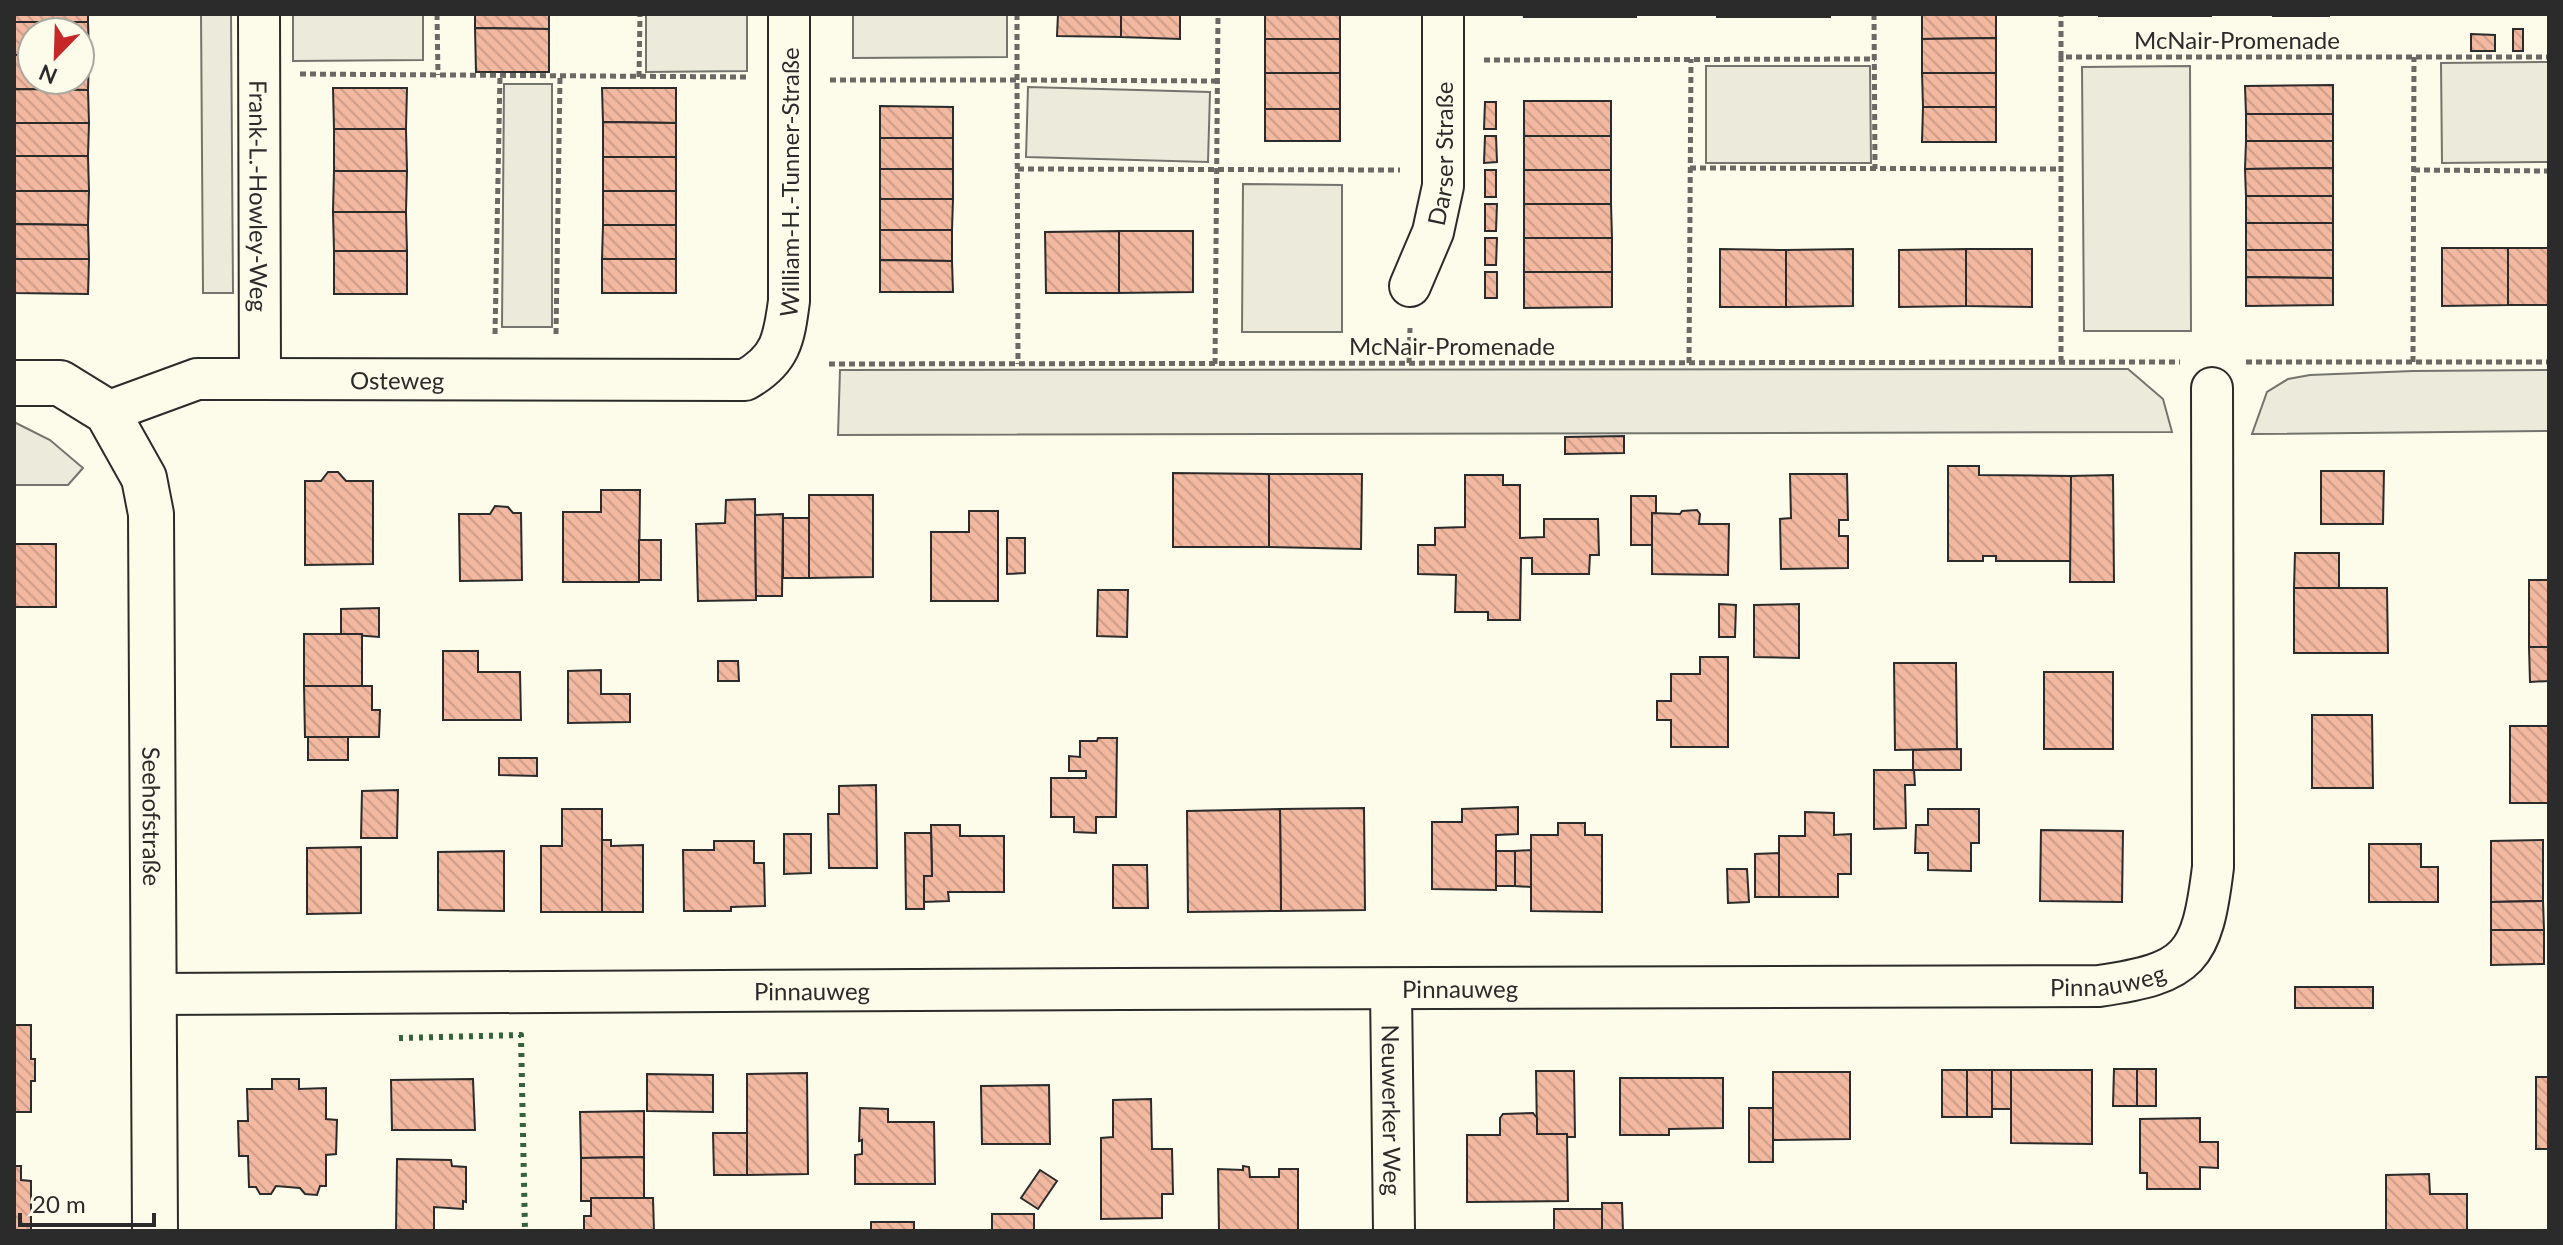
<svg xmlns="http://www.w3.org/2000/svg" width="2563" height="1245" font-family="Lato,sans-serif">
  <defs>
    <pattern id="building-back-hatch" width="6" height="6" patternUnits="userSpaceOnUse" patternTransform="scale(2)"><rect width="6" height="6" fill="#f2b8a0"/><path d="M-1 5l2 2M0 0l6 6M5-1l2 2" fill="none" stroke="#d09e8a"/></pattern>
  </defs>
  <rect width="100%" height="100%" fill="#fdfbea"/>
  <g fill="#ecebdb" stroke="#74746e" stroke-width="2">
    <polygon points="646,14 747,14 747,71 646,72"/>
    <polygon points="2549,62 2549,162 2442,163 2441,63"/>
    <polygon points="1706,66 1870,66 1871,163 1706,163"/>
    <polygon points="504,84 552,84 552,327 502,327"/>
    <polygon points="1028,87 1210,92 1208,162 1026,157"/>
    <polygon points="2128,369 2163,399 2172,432 838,435 840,370"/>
    <polygon points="2549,370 2549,431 2252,434 2267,392 2288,379 2310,375 2413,371"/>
    <polygon points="14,422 50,440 83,468 68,485 14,485"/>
  </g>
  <g fill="#eceadb" stroke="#74746e" stroke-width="2">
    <polygon points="201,14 231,14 233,293 203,293"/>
    <polygon points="293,14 423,14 423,60 293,61"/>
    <polygon points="853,14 1007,14 1007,57 853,58"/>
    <polygon points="2190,66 2191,331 2084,331 2082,67"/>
    <polygon points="1243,184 1342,185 1342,332 1242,332"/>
  </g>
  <g fill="url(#building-back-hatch)" stroke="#2b2b2b" stroke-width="2">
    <rect x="14" y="14" width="74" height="8"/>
    <polygon points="475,14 549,14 549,29 475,28"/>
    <polygon points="1058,14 1121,14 1121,37 1057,36"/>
    <polygon points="1121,14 1180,14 1180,39 1121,37"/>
    <rect x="1265" y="14" width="75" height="25"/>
    <polygon points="1523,14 1580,14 1580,17 1524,17"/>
    <rect x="1580" y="14" width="56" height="3"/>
    <rect x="1717" y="14" width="56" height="3"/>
    <rect x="1773" y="14" width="57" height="3"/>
    <polygon points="1922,14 1996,14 1996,38 1922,39"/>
    <rect x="2099" y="14" width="56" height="2"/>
    <rect x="2155" y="14" width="56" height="2"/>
    <rect x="2273" y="14" width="56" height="2"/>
    <polygon points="14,22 88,22 89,55 80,55 80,32 32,32 32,55 14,55"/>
    <polygon points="475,28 549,29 549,72 476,72"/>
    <rect x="2513" y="29" width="10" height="22"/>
    <polygon points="2471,34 2495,35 2495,51 2471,51"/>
    <polygon points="1996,38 1996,73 1922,73 1922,39"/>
    <rect x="1265" y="39" width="75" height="34"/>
    <polygon points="14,55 32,55 32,80 80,80 80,55 89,55 88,90 14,89"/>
    <rect x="1265" y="73" width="75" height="36"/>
    <polygon points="1922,73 1996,73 1996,107 1923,107"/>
    <polygon points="2333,85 2333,114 2246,114 2245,86"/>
    <polygon points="333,88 407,88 406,129 334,129"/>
    <polygon points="602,88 676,88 676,123 603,122"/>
    <polygon points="14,89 88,90 89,123 14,123"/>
    <rect x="1524" y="101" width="87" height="35"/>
    <polygon points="1485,102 1496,102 1496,129 1484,129"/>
    <polygon points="880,106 953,107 953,138 880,138"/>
    <polygon points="1923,107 1996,107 1996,142 1922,142"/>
    <rect x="1265" y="109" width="75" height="32"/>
    <rect x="2246" y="114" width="87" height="27"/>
    <polygon points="603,122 676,123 676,157 603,157"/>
    <polygon points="14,123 89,123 88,156 14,156"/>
    <polygon points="334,129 406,129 407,171 334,171"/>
    <polygon points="1485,136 1496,136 1497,162 1484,163"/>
    <rect x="1524" y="136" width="87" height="34"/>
    <rect x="880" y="138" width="73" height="31"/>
    <polygon points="2246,141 2333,141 2333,168 2245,169"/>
    <polygon points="14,156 88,156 89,191 14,191"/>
    <rect x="603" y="157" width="73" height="34"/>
    <polygon points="2333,168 2333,196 2246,196 2245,169"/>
    <rect x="880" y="169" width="73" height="30"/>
    <rect x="1485" y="170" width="11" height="27"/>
    <rect x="1524" y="170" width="87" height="34"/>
    <polygon points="334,171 407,171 406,212 333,212"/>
    <polygon points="14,191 89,191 88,225 14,224"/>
    <rect x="603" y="191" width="73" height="34"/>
    <rect x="2246" y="196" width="87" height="27"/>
    <polygon points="880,199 953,199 952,230 880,230"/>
    <polygon points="1485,204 1497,204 1496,231 1485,231"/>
    <polygon points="1524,204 1611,204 1612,238 1524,238"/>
    <polygon points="333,212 406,212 407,251 334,251"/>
    <rect x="2246" y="223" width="87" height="27"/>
    <polygon points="14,224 88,225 89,259 14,259"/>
    <polygon points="603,225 676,225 676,259 602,259"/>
    <polygon points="880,230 952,230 952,261 880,260"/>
    <polygon points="1119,231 1193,231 1193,292 1119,293"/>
    <polygon points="1119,231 1119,293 1046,293 1045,232"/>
    <polygon points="1485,238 1497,238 1496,265 1485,265"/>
    <rect x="1524" y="238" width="88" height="34"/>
    <polygon points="2442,248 2508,248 2508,305 2442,306"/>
    <rect x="2508" y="248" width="41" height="57"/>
    <polygon points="1720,249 1786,250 1786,307 1720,307"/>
    <polygon points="1853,249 1853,306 1786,307 1786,250"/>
    <polygon points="1966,249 2032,249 2032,307 1966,306"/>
    <polygon points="1966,249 1966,306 1899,307 1899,250"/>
    <polygon points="2246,250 2333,250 2333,278 2246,277"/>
    <rect x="334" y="251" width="73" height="43"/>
    <polygon points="14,259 89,259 88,294 14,293"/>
    <rect x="602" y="259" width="74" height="34"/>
    <polygon points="880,260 952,261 953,292 880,292"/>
    <rect x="1485" y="272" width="12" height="26"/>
    <polygon points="1524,272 1612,272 1612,307 1524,308"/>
    <polygon points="2246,277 2333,278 2333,305 2246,306"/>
    <polygon points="1624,436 1624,453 1565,454 1565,437"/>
    <polygon points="1948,466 1979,466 1979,475 2071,476 2072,561 1996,561 1996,556 1983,556 1983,561 1948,561"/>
    <polygon points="2321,471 2384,471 2383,524 2321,524"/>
    <polygon points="328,472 338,472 346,481 373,481 373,564 305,565 305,481 321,481"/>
    <polygon points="1173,473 1269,474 1269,547 1173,547"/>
    <polygon points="1269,474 1362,474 1361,549 1269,547"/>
    <polygon points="1790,474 1847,474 1848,520 1839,520 1839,536 1848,536 1848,568 1781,569 1780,519 1791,518"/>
    <polygon points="1465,475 1503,475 1503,485 1520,485 1520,538 1544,537 1544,519 1598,519 1599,555 1590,555 1589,574 1532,574 1532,558 1521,558 1520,620 1488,620 1488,612 1455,612 1456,575 1418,574 1418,545 1435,545 1435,528 1465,527"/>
    <polygon points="2113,475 2114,582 2070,582 2071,476"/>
    <polygon points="601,490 640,490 639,582 563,582 563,512 601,512"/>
    <polygon points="809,495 873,495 873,577 809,578"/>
    <polygon points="1631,496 1656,496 1656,513 1652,513 1652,545 1631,545"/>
    <polygon points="755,499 756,600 698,601 696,524 725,523 726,500"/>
    <polygon points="495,506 508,507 513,513 521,513 522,580 460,581 459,514 490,514"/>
    <polygon points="1697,510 1700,514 1699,524 1729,524 1728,575 1652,574 1652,513 1680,514 1682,511"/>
    <polygon points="969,511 998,511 998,601 931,601 931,532 969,532"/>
    <polygon points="783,514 782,596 756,596 755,515"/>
    <rect x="783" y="518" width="26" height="60"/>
    <polygon points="1007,538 1025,538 1025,573 1007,574"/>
    <rect x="639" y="540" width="22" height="40"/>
    <rect x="14" y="544" width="42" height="63"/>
    <polygon points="2295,553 2339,553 2339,588 2294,588"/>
    <rect x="2529" y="580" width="20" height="67"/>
    <polygon points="2294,588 2387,588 2388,653 2294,653"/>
    <polygon points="1098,590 1128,590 1127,637 1097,636"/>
    <polygon points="1719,604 1736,605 1735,637 1719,637"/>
    <polygon points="1799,604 1799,658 1754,657 1754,605"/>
    <polygon points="379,608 379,637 341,634 341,609"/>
    <rect x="304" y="634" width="58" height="52"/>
    <polygon points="2529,647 2549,647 2549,681 2530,682"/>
    <polygon points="443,651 478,651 478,672 520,672 521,720 443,720"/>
    <polygon points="1700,657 1728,657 1728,747 1671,747 1671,720 1657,720 1657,701 1671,701 1671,674 1700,674"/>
    <polygon points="718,661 738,661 739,681 718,681"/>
    <polygon points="1894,663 1956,663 1957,749 1895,750"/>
    <polygon points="601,670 601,694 630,694 630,722 568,723 568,671"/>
    <rect x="2044" y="672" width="69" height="77"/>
    <polygon points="304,686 372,686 372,710 380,710 379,737 305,737"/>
    <polygon points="2312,715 2372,715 2373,788 2312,788"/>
    <rect x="2510" y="726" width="39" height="77"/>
    <rect x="308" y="737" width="40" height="23"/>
    <polygon points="1098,738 1117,738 1116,817 1096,817 1096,833 1074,832 1074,817 1051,817 1051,778 1086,778 1086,771 1069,771 1069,756 1080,757 1080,741 1097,741"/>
    <polygon points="1961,749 1961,770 1913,770 1913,750"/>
    <polygon points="499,758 537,758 537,776 499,775"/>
    <polygon points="1874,770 1914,770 1915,785 1905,785 1906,828 1874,829"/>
    <polygon points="876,785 877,868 829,868 828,814 839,814 839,786"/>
    <polygon points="398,790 397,838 361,838 362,791"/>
    <polygon points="1518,807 1518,834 1496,835 1496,890 1432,889 1432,822 1462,822 1462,809"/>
    <polygon points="1364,808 1365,910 1281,911 1280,809"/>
    <polygon points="562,809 602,809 602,912 541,912 541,846 562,846"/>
    <polygon points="1280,809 1281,911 1188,912 1187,811"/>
    <polygon points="1928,809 1979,809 1979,843 1971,843 1971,871 1928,870 1928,853 1915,853 1916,825 1928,825"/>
    <polygon points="1805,812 1834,813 1834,835 1851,834 1851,874 1838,874 1838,897 1779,897 1779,836 1805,836"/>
    <polygon points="1558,823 1585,823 1585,835 1602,835 1602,912 1531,911 1531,835 1558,835"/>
    <polygon points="931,825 960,825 960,836 1004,836 1004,892 948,892 949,901 924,902 924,876 932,876"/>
    <polygon points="2041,830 2123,831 2122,902 2040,901"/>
    <polygon points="905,833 931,833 932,876 924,876 924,909 906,909"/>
    <polygon points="784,834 811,834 811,873 784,874"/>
    <polygon points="602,840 611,840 611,846 643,845 643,912 602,912"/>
    <polygon points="2543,840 2543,901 2491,902 2491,841"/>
    <polygon points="714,841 754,841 754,863 764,863 765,906 731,907 731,911 684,911 683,850 714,850"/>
    <polygon points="2369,844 2421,844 2421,867 2438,867 2438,902 2369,902"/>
    <polygon points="361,847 361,913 307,914 307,848"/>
    <polygon points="1531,850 1531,887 1515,886 1515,851"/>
    <polygon points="504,851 504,911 438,910 438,852"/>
    <rect x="1496" y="851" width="19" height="35"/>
    <polygon points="1779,853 1779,897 1755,897 1755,854"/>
    <polygon points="1113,865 1147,865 1148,908 1113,908"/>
    <polygon points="1727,869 1747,869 1749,902 1728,903"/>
    <polygon points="2543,901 2544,930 2491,930 2491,902"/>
    <polygon points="2491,930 2544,930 2544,964 2491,965"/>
    <rect x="2295" y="987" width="78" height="21"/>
    <polygon points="14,1025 31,1025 31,1059 35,1059 35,1081 31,1081 31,1112 14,1112"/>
    <polygon points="2114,1069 2137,1069 2137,1106 2113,1106"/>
    <rect x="2137" y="1069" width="19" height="37"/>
    <rect x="1942" y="1070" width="25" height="47"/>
    <rect x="1967" y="1070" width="25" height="47"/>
    <rect x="1992" y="1070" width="19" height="39"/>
    <polygon points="2011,1070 2092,1070 2092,1144 2011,1143"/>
    <polygon points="1536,1071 1574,1071 1575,1137 1567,1137 1567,1134 1537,1134"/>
    <polygon points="1773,1072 1850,1072 1850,1139 1773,1140"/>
    <polygon points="807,1073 808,1174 747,1175 747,1074"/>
    <polygon points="647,1074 713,1075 713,1112 647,1111"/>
    <rect x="2536" y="1077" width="13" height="72"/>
    <polygon points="1620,1078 1723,1078 1723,1128 1669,1129 1669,1135 1620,1135"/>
    <polygon points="272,1079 299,1079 299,1089 326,1088 326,1119 337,1120 336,1154 326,1155 326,1186 320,1186 317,1195 305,1194 300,1188 276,1186 271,1194 260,1194 256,1187 249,1187 248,1156 239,1156 238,1121 248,1121 247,1089 272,1089"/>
    <polygon points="473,1079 475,1130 392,1130 391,1080"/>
    <polygon points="1049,1085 1050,1144 982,1144 981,1086"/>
    <polygon points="1151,1099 1152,1149 1172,1149 1173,1194 1162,1194 1162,1218 1101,1219 1101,1138 1113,1137 1113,1100"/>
    <polygon points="860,1108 888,1109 888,1122 934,1122 935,1184 855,1184 855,1155 862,1154 862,1140 859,1141"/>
    <rect x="1749" y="1108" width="24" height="54"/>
    <polygon points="644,1111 644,1157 581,1158 580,1112"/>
    <polygon points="1533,1113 1537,1118 1537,1134 1567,1134 1568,1201 1467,1202 1467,1135 1500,1135 1500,1118 1503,1114"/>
    <polygon points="2200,1118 2200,1142 2218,1142 2218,1168 2200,1167 2200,1189 2147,1189 2147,1173 2140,1173 2140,1119"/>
    <polygon points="713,1133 747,1133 747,1175 714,1175"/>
    <polygon points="644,1157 644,1198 591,1198 591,1201 581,1201 581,1158"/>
    <polygon points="397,1159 451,1160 452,1166 466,1167 466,1202 463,1201 463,1209 434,1207 434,1231 396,1231"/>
    <polygon points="14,1166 21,1166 21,1180 31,1181 31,1231 14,1231"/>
    <polygon points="1243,1166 1249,1167 1250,1177 1279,1177 1279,1169 1298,1169 1298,1231 1219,1231 1218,1169 1243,1170"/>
    <polygon points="1040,1170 1057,1181 1038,1209 1021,1198"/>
    <polygon points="2429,1174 2430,1194 2467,1194 2467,1231 2386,1231 2386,1175"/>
    <polygon points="591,1198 653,1198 654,1231 584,1231 584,1216 591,1216"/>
    <polygon points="1602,1203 1622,1203 1623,1231 1602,1231"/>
    <rect x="1554" y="1209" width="48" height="22"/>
    <rect x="992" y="1214" width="42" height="17"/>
    <rect x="871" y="1222" width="43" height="9"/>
  </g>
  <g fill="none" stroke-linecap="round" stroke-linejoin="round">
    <defs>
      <g id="minor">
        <path id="s1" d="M259 14 260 377"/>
        <path id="s2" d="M1410 286 1433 232 1443 186V14"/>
        <path id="s3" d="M107 412 197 379 745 380C781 360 784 339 789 301V14"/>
        <path id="s4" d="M1391 990 1394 1231"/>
        <path id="s5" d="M154 994C802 989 1451 988 2099 986 2190 973 2202 958 2213 867L2212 388"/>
      </g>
      <g id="tertiary">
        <path id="s6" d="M14 383H60L107 412 144 478 151 514 155 1231"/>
      </g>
    </defs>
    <use href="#minor" stroke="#2b2b2b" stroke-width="44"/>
    <use href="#tertiary" stroke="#2b2b2b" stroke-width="48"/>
    <g stroke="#6a6964" stroke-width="5" stroke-dasharray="6 4" stroke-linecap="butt">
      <polyline points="437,14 438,75"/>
      <polyline points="1017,14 1017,80 1217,81"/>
      <polyline points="1874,14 1875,169"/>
      <polyline points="2061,57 2061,14"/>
      <polyline points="1484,60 1875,59"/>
      <polyline points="300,74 746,77"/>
      <polyline points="639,77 640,14"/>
      <polyline points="830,80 1017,80 1018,364"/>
      <polyline points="1690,168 2061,169"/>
      <polyline points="1018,169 1400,170"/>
      <polyline points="2414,170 2549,171"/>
      <polyline points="495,334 500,75"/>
      <polyline points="556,334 560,77"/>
      <polyline points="2061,362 2061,57 2549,57"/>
      <polyline points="2246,362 2549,362"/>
      <polyline points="2413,362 2414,57"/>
      <polyline points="1409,363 1410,328"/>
      <polyline points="1689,363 1691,59"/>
      <polyline points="829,364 2180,362"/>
      <polyline points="1215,364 1218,14"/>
    </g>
    <use href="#minor" stroke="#fdfbea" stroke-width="40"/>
    <use href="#tertiary" stroke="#fdfbea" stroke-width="44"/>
    <polyline stroke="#34623c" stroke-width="6" stroke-dasharray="4 6" stroke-linecap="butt" points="399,1038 521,1035 525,1231"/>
  </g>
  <g text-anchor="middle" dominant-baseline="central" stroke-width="6" stroke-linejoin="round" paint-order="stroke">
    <g font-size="24" fill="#2b2b2b" stroke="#fdfbea">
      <text x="2237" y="39">McNair-Promenade</text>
      <text stroke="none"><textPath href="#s2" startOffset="138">Darser Straße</textPath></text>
      <text stroke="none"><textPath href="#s3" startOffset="858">William-H.-Tunner-Straße</textPath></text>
      <text stroke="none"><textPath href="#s1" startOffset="182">Frank-L.-Howley-Weg</textPath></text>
      <text x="1452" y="345">McNair-Promenade</text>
      <text stroke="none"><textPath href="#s3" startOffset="296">Osteweg</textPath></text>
      <text stroke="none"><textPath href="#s6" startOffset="516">Seehofstraße</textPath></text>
      <text stroke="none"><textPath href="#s5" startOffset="1954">Pinnauweg</textPath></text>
      <text stroke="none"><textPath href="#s5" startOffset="1306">Pinnauweg</textPath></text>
      <text stroke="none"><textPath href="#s5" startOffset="658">Pinnauweg</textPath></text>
      <text stroke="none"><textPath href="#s4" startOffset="120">Neuwerker Weg</textPath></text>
    </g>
  </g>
  <rect width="2563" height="1245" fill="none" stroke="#2b2b2b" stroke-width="32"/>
  <g transform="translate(56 56) rotate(203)"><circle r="38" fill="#fdfbea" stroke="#a9a89e" stroke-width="2"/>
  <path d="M0-6L14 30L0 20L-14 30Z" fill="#c62828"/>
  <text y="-12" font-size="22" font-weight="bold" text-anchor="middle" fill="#2b2b2b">N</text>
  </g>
  <path d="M20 1213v12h134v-12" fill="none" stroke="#2b2b2b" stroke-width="4"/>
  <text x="32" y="1213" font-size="24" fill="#2b2b2b" stroke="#fdfbea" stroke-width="6" paint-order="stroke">20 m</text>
</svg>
